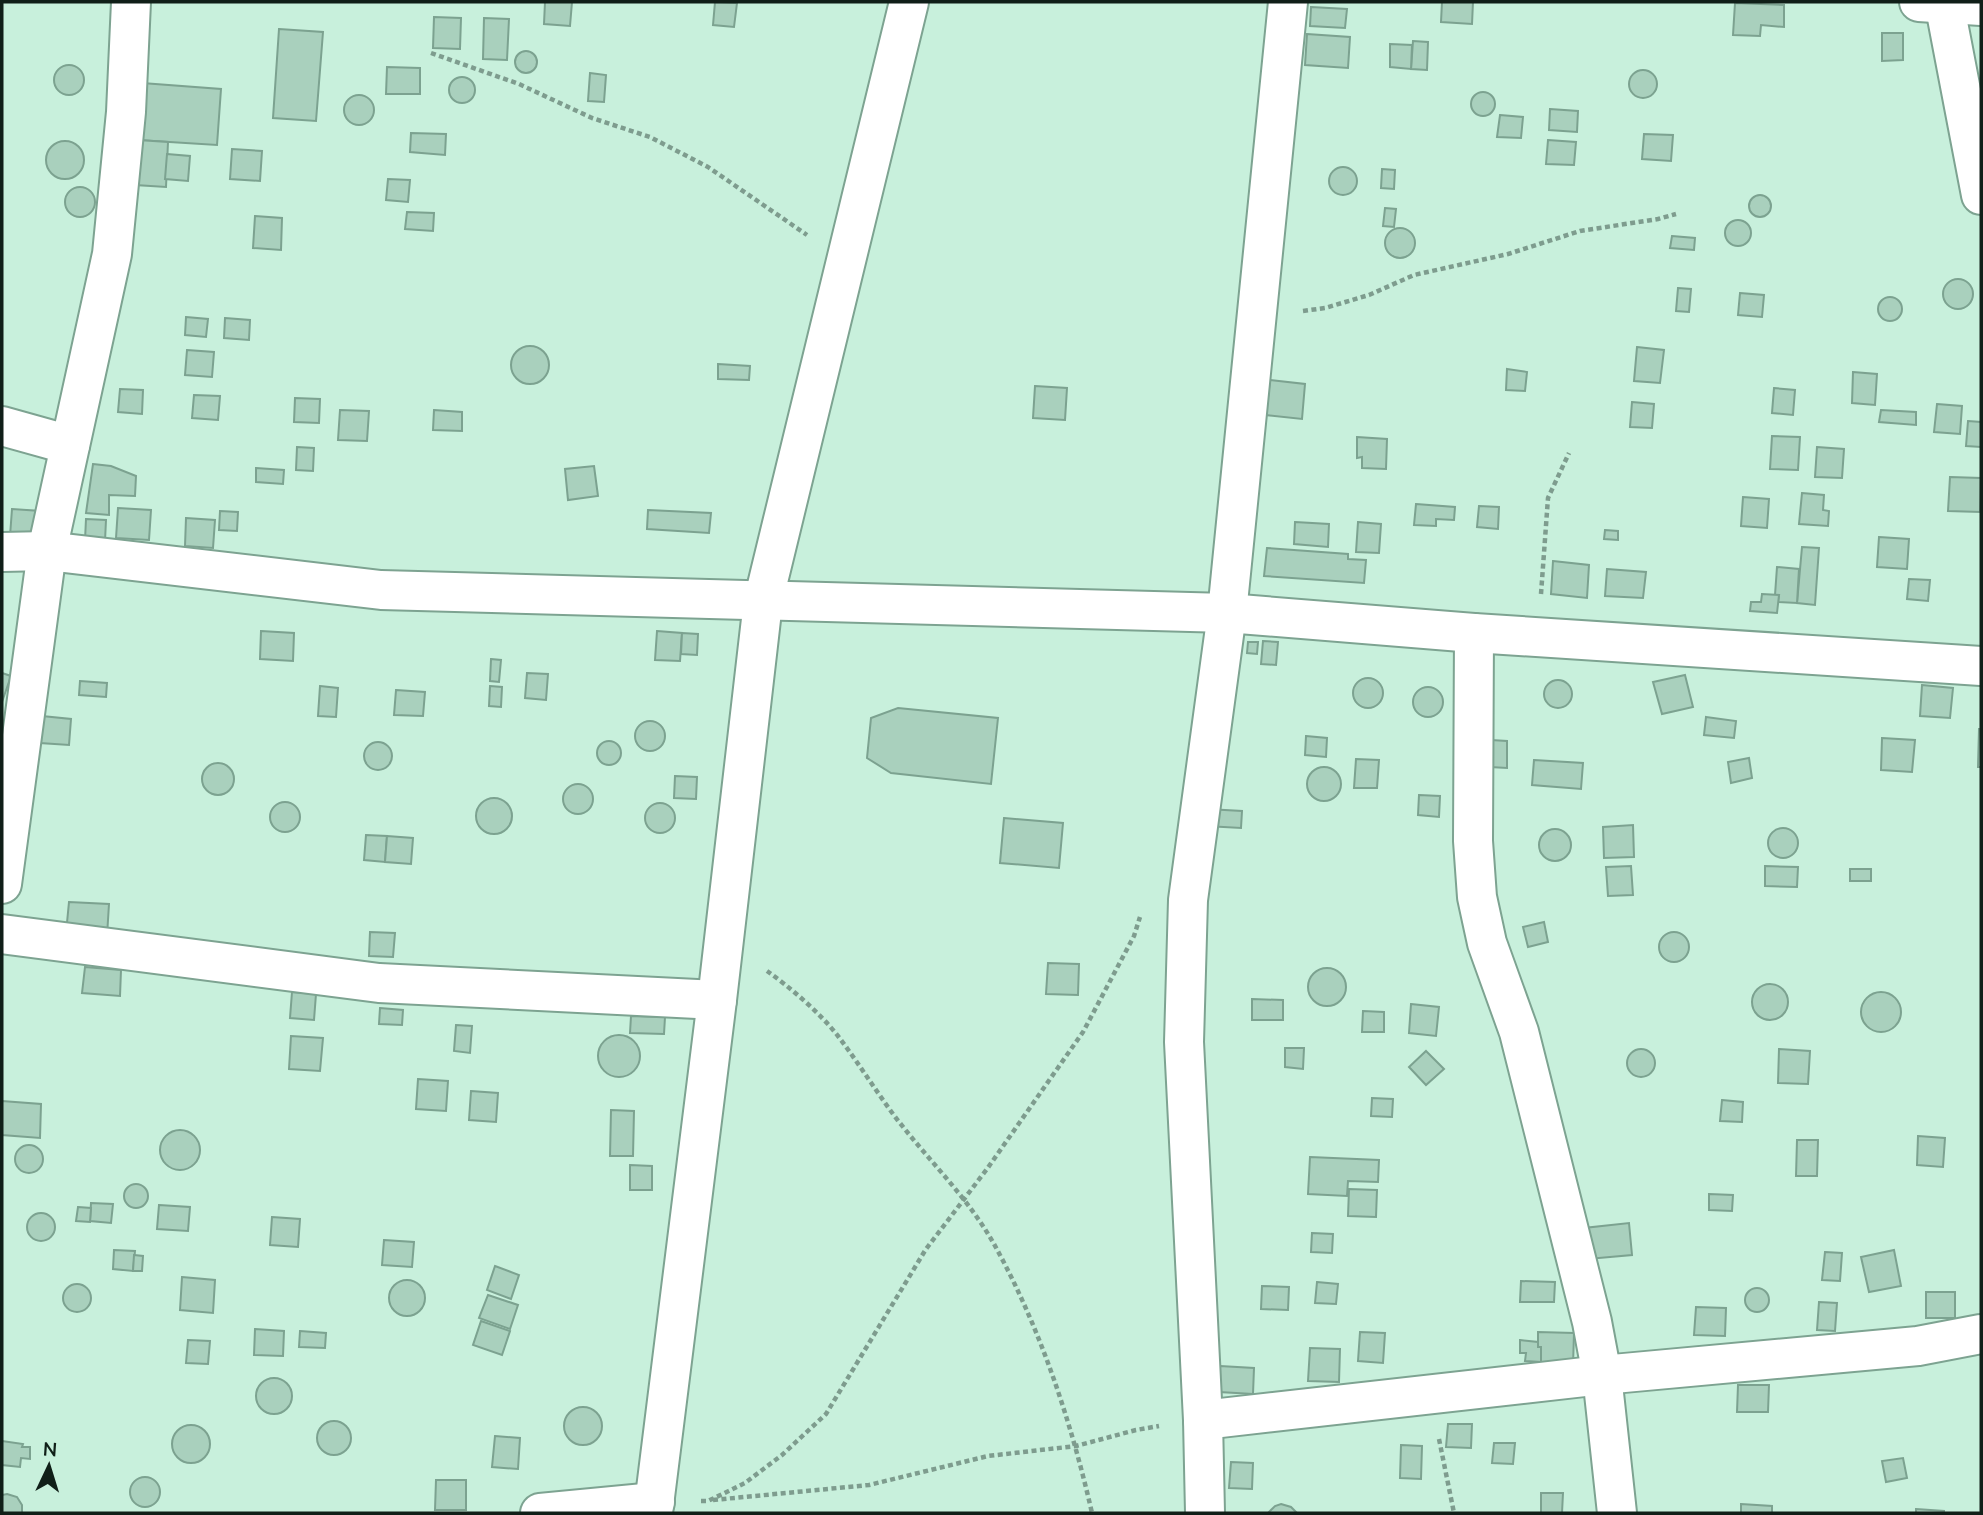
<svg xmlns="http://www.w3.org/2000/svg" width="1983" height="1515" font-family="'Nunito Sans',sans-serif">
  <rect width="100%" height="100%" fill="#c8f0dc"/>
  <g fill="#a9d0bd" stroke="#7ca290" stroke-width="2">
    <polygon points="545,2 572,2 570,26 544,24"/>
    <polygon points="715,2 737,3 734,27 713,25"/>
    <polygon points="1442,2 1473,2 1472,24 1441,22"/>
    <polygon points="1735,3 1784,5 1784,27 1761,25 1760,36 1733,35"/>
    <polygon points="1311,7 1347,9 1345,28 1310,26"/>
    <polygon points="434,17 461,18 460,49 433,48"/>
    <polygon points="484,18 509,19 507,60 483,59"/>
    <polygon points="279,29 323,32 316,121 273,118"/>
    <polygon points="1882,33 1903,33 1903,60 1882,61"/>
    <polygon points="1307,34 1350,37 1348,68 1305,65"/>
    <polygon points="1413,41 1428,42 1427,70 1411,69"/>
    <polygon points="1390,44 1412,45 1411,69 1390,67"/>
    <circle cx="526" cy="62" r="11"/>
    <circle cx="69" cy="80" r="15"/>
    <polygon points="387,67 420,68 420,94 386,94"/>
    <circle cx="1643" cy="84" r="14"/>
    <polygon points="590,73 606,75 604,102 588,101"/>
    <circle cx="462" cy="90" r="13"/>
    <polygon points="142,83 221,89 217,145 138,140"/>
    <circle cx="1483" cy="104" r="12"/>
    <circle cx="359" cy="110" r="15"/>
    <polygon points="1550,109 1578,111 1577,132 1549,130"/>
    <polygon points="1500,115 1523,117 1521,138 1497,137"/>
    <polygon points="411,133 446,134 445,155 410,152"/>
    <polygon points="1644,134 1673,135 1671,161 1642,159"/>
    <polygon points="138,140 168,142 166,187 135,185"/>
    <polygon points="1548,140 1576,142 1574,165 1546,164"/>
    <circle cx="65" cy="160" r="19"/>
    <polygon points="232,149 262,151 260,181 230,179"/>
    <polygon points="167,154 190,156 188,181 165,179"/>
    <circle cx="1343" cy="181" r="14"/>
    <polygon points="1382,169 1395,170 1394,189 1381,188"/>
    <polygon points="388,179 410,180 408,202 386,200"/>
    <circle cx="80" cy="202" r="15"/>
    <circle cx="1760" cy="206" r="11"/>
    <polygon points="1385,208 1396,209 1394,227 1383,226"/>
    <polygon points="407,212 434,213 433,231 405,229"/>
    <polygon points="255,216 282,218 281,250 253,248"/>
    <circle cx="1738" cy="233" r="13"/>
    <circle cx="1400" cy="243" r="15"/>
    <polygon points="1672,236 1695,238 1694,250 1670,248"/>
    <circle cx="1958" cy="294" r="15"/>
    <polygon points="1678,288 1691,289 1689,312 1676,311"/>
    <polygon points="1740,293 1764,295 1762,317 1738,315"/>
    <circle cx="1890" cy="309" r="12"/>
    <polygon points="186,317 208,319 206,337 185,335"/>
    <polygon points="225,318 250,320 249,340 224,338"/>
    <circle cx="530" cy="365" r="19"/>
    <polygon points="1637,347 1664,350 1660,383 1634,381"/>
    <polygon points="187,350 214,352 212,377 185,375"/>
    <polygon points="718,364 750,366 749,380 718,379"/>
    <polygon points="1507,369 1527,372 1525,391 1506,390"/>
    <polygon points="1853,372 1877,374 1875,405 1852,403"/>
    <polygon points="1270,380 1305,384 1302,419 1266,415"/>
    <polygon points="1035,386 1067,388 1065,420 1033,418"/>
    <polygon points="1774,388 1795,390 1793,415 1772,413"/>
    <polygon points="120,389 143,390 142,414 118,412"/>
    <polygon points="194,395 220,396 218,420 192,418"/>
    <polygon points="295,398 320,399 319,423 294,422"/>
    <polygon points="1632,402 1654,404 1652,428 1630,427"/>
    <polygon points="1937,404 1962,406 1960,434 1934,432"/>
    <polygon points="340,410 369,411 367,441 338,440"/>
    <polygon points="434,410 462,412 462,431 433,430"/>
    <polygon points="1881,410 1916,412 1916,425 1879,422"/>
    <polygon points="1968,421 1981,422 1981,447 1966,446"/>
    <polygon points="1772,436 1800,437 1798,470 1770,469"/>
    <polygon points="1357,437 1387,439 1386,469 1362,468 1362,457 1357,458"/>
    <polygon points="297,447 314,448 313,471 296,470"/>
    <polygon points="1817,447 1844,449 1842,478 1815,477"/>
    <polygon points="93,464 111,466 136,476 135,496 109,495 109,515 86,513"/>
    <polygon points="594,466 598,496 568,500 565,469"/>
    <polygon points="256,468 284,470 283,484 256,482"/>
    <polygon points="1950,477 1981,478 1980,512 1948,511"/>
    <polygon points="1802,493 1824,495 1823,510 1829,511 1828,526 1799,524"/>
    <polygon points="1743,497 1769,499 1767,528 1741,526"/>
    <polygon points="1416,504 1455,507 1454,520 1436,519 1436,526 1414,525"/>
    <polygon points="1479,506 1499,507 1498,529 1477,527"/>
    <polygon points="118,508 151,510 149,540 116,538"/>
    <polygon points="12,509 41,511 39,539 10,536"/>
    <polygon points="648,510 711,513 709,533 647,529"/>
    <polygon points="220,511 238,512 237,531 219,530"/>
    <polygon points="186,518 215,520 213,548 185,546"/>
    <polygon points="86,519 106,520 105,541 85,540"/>
    <polygon points="1295,522 1329,524 1328,547 1294,544"/>
    <polygon points="1358,522 1381,524 1379,553 1356,552"/>
    <polygon points="1605,530 1618,531 1618,540 1604,539"/>
    <polygon points="1879,537 1909,539 1907,569 1877,567"/>
    <polygon points="1802,547 1819,548 1815,605 1797,603"/>
    <polygon points="1267,548 1348,554 1348,559 1366,560 1364,583 1264,576"/>
    <polygon points="1553,561 1589,565 1587,598 1551,594"/>
    <polygon points="1777,567 1799,569 1797,603 1778,602 1779,595 1775,595"/>
    <polygon points="1607,569 1646,572 1643,598 1605,596"/>
    <polygon points="1909,579 1930,580 1928,601 1907,599"/>
    <polygon points="1762,594 1779,595 1777,613 1750,611 1751,602 1761,602"/>
    <polygon points="261,631 294,633 293,661 260,659"/>
    <polygon points="657,631 682,633 680,661 655,660"/>
    <polygon points="682,633 698,634 697,655 681,654"/>
    <polygon points="1263,641 1278,642 1276,665 1261,664"/>
    <polygon points="1248,642 1258,642 1257,654 1247,653"/>
    <polygon points="491,659 501,660 499,682 490,681"/>
    <polygon points="2,673 11,676 2,702"/>
    <polygon points="527,673 548,674 546,700 525,698"/>
    <polygon points="1685,675 1693,707 1662,714 1653,682"/>
    <circle cx="1368" cy="693" r="15"/>
    <circle cx="1558" cy="694" r="14"/>
    <polygon points="80,681 107,683 106,697 79,695"/>
    <polygon points="1922,685 1953,688 1950,718 1920,716"/>
    <polygon points="320,686 338,688 336,717 318,716"/>
    <polygon points="490,686 502,687 501,707 489,706"/>
    <circle cx="1428" cy="702" r="15"/>
    <polygon points="396,690 425,692 423,716 394,715"/>
    <polygon points="898,708 998,718 991,784 891,773 867,758 871,718"/>
    <polygon points="42,716 71,719 69,745 40,743"/>
    <polygon points="1706,717 1736,721 1734,738 1704,735"/>
    <circle cx="650" cy="736" r="15"/>
    <polygon points="1979,729 1981,729 1981,767 1978,767"/>
    <polygon points="1306,736 1327,738 1326,757 1305,755"/>
    <polygon points="1882,738 1915,740 1912,772 1881,770"/>
    <polygon points="1491,740 1507,741 1507,768 1490,767"/>
    <circle cx="609" cy="753" r="12"/>
    <circle cx="378" cy="756" r="14"/>
    <polygon points="1749,758 1752,778 1731,783 1728,762"/>
    <polygon points="1356,759 1379,760 1377,788 1354,788"/>
    <polygon points="1534,760 1583,763 1581,789 1532,785"/>
    <circle cx="218" cy="779" r="16"/>
    <circle cx="1324" cy="784" r="17"/>
    <polygon points="675,776 697,777 696,799 674,798"/>
    <circle cx="578" cy="799" r="15"/>
    <polygon points="1419,795 1440,796 1439,817 1418,815"/>
    <circle cx="494" cy="816" r="18"/>
    <circle cx="285" cy="817" r="15"/>
    <circle cx="660" cy="818" r="15"/>
    <polygon points="1207,809 1242,811 1241,828 1206,826"/>
    <polygon points="1004,818 1063,823 1059,868 1000,863"/>
    <polygon points="1633,825 1634,857 1604,858 1603,827"/>
    <circle cx="1783" cy="843" r="15"/>
    <circle cx="1555" cy="845" r="16"/>
    <polygon points="366,835 387,836 385,862 364,860"/>
    <polygon points="387,836 413,838 411,864 385,862"/>
    <polygon points="1631,866 1633,895 1608,896 1606,867"/>
    <polygon points="1765,866 1798,867 1797,887 1765,886"/>
    <rect x="1850" y="869" width="21" height="12"/>
    <polygon points="69,902 109,904 107,936 66,933"/>
    <polygon points="1544,922 1548,942 1528,947 1523,927"/>
    <polygon points="370,932 395,933 393,957 369,956"/>
    <circle cx="1674" cy="947" r="15"/>
    <polygon points="1048,963 1079,964 1078,995 1046,994"/>
    <polygon points="85,967 121,970 120,996 82,993"/>
    <circle cx="1327" cy="987" r="19"/>
    <circle cx="1770" cy="1002" r="18"/>
    <polygon points="292,992 316,994 314,1020 290,1018"/>
    <circle cx="1881" cy="1012" r="20"/>
    <polygon points="1252,999 1283,1000 1283,1020 1252,1020"/>
    <polygon points="1411,1004 1439,1007 1436,1036 1409,1033"/>
    <polygon points="380,1008 403,1010 402,1025 379,1024"/>
    <polygon points="1363,1011 1384,1012 1384,1032 1362,1032"/>
    <polygon points="631,1016 665,1017 664,1034 630,1033"/>
    <polygon points="456,1025 472,1026 470,1053 454,1051"/>
    <circle cx="619" cy="1056" r="21"/>
    <polygon points="291,1036 323,1038 320,1071 289,1069"/>
    <polygon points="1285,1048 1304,1048 1303,1069 1285,1067"/>
    <circle cx="1641" cy="1063" r="14"/>
    <polygon points="1779,1049 1810,1051 1808,1084 1778,1083"/>
    <polygon points="1426,1051 1444,1069 1426,1085 1409,1067"/>
    <polygon points="418,1079 448,1081 446,1111 416,1109"/>
    <polygon points="471,1091 498,1093 496,1122 469,1120"/>
    <polygon points="1372,1098 1393,1099 1392,1117 1371,1116"/>
    <polygon points="1722,1100 1743,1102 1742,1122 1720,1121"/>
    <polygon points="2,1101 41,1104 40,1138 2,1135"/>
    <polygon points="611,1110 634,1111 633,1156 610,1156"/>
    <circle cx="180" cy="1150" r="20"/>
    <polygon points="1918,1136 1945,1138 1943,1167 1917,1165"/>
    <polygon points="1797,1140 1818,1140 1817,1176 1796,1176"/>
    <circle cx="29" cy="1159" r="14"/>
    <polygon points="1310,1157 1379,1160 1378,1182 1348,1181 1347,1196 1308,1194"/>
    <polygon points="630,1165 652,1166 652,1190 630,1190"/>
    <circle cx="136" cy="1196" r="12"/>
    <polygon points="1349,1189 1377,1190 1376,1217 1348,1216"/>
    <polygon points="1709,1194 1733,1195 1732,1211 1709,1210"/>
    <polygon points="91,1203 113,1204 111,1223 90,1221"/>
    <polygon points="159,1205 190,1207 188,1231 157,1229"/>
    <polygon points="78,1207 91,1208 90,1222 76,1221"/>
    <circle cx="41" cy="1227" r="14"/>
    <polygon points="272,1217 300,1219 298,1247 270,1245"/>
    <polygon points="1629,1223 1632,1255 1588,1259 1584,1228"/>
    <polygon points="1312,1233 1333,1234 1332,1253 1311,1252"/>
    <polygon points="384,1240 414,1242 412,1267 382,1265"/>
    <polygon points="114,1250 135,1251 133,1271 113,1269"/>
    <polygon points="1894,1250 1901,1286 1869,1292 1861,1257"/>
    <polygon points="1825,1252 1842,1253 1840,1281 1822,1280"/>
    <polygon points="134,1255 143,1256 142,1271 133,1271"/>
    <polygon points="495,1266 519,1275 511,1299 487,1290"/>
    <polygon points="182,1277 215,1280 213,1313 180,1310"/>
    <circle cx="407" cy="1298" r="18"/>
    <polygon points="1521,1281 1555,1282 1554,1302 1520,1302"/>
    <polygon points="1317,1282 1338,1284 1336,1304 1315,1303"/>
    <circle cx="77" cy="1298" r="14"/>
    <polygon points="1262,1286 1289,1287 1288,1310 1261,1309"/>
    <circle cx="1757" cy="1300" r="12"/>
    <rect x="1926" y="1292" width="29" height="26"/>
    <polygon points="488,1295 518,1305 510,1329 479,1318"/>
    <polygon points="1819,1302 1837,1303 1835,1331 1817,1330"/>
    <polygon points="1696,1307 1726,1308 1725,1336 1694,1335"/>
    <polygon points="481,1321 510,1331 502,1355 473,1345"/>
    <polygon points="255,1329 284,1331 283,1356 254,1355"/>
    <polygon points="300,1331 326,1333 325,1348 299,1347"/>
    <polygon points="1360,1332 1385,1333 1383,1363 1358,1361"/>
    <polygon points="1538,1332 1574,1333 1573,1366 1541,1365 1541,1347 1538,1347"/>
    <polygon points="188,1340 210,1341 208,1364 186,1363"/>
    <polygon points="1520,1340 1538,1342 1538,1347 1541,1347 1541,1362 1525,1361 1526,1353 1520,1353"/>
    <polygon points="1310,1348 1340,1349 1339,1382 1308,1381"/>
    <polygon points="1220,1366 1254,1368 1253,1394 1219,1392"/>
    <circle cx="274" cy="1396" r="18"/>
    <polygon points="1738,1385 1769,1385 1768,1412 1737,1412"/>
    <circle cx="583" cy="1426" r="19"/>
    <circle cx="334" cy="1438" r="17"/>
    <polygon points="1448,1424 1472,1424 1471,1448 1446,1447"/>
    <circle cx="191" cy="1444" r="19"/>
    <polygon points="495,1436 520,1438 518,1469 492,1467"/>
    <polygon points="2,1441 23,1444 22,1447 30,1447 30,1459 21,1458 20,1467 2,1465"/>
    <polygon points="1494,1443 1515,1443 1513,1464 1492,1463"/>
    <polygon points="1401,1445 1422,1446 1421,1479 1400,1478"/>
    <polygon points="1903,1458 1907,1478 1886,1482 1882,1461"/>
    <polygon points="1231,1462 1253,1463 1252,1489 1229,1488"/>
    <circle cx="145" cy="1492" r="15"/>
    <polygon points="436,1480 466,1480 466,1510 435,1510"/>
    <polygon points="1541,1493 1563,1493 1562,1513 1541,1513"/>
    <polygon points="7,1494 17,1497 22,1505 22,1513 2,1513 2,1495"/>
    <polygon points="1281,1504 1291,1507 1297,1513 1268,1513 1275,1506"/>
    <polygon points="1741,1504 1772,1506 1772,1513 1741,1513"/>
    <polygon points="1916,1509 1944,1511 1944,1513 1916,1513"/>
  </g>
  <g fill="none" stroke-linecap="round" stroke-linejoin="round">
    <defs>
      <g id="minor">
        <polyline points="1919,2 1981,6"/>
        <polyline points="1944,2 1981,195"/>
        <polyline points="2,426 70,445"/>
        <polyline points="2,552 47,551 381,590 1227,613 1474,633 1981,666"/>
        <polyline points="1474,633 1473,841 1477,897 1487,943 1519,1032 1592,1322 1602,1375 1617,1513"/>
        <polyline points="2,884 47,551 112,254 126,112 131,2"/>
        <polyline points="2,934 379,983 717,1000"/>
        <polyline points="1203,1420 1602,1375 1918,1346 1981,1334"/>
        <polyline points="540,1513 655,1502"/>
        <polyline points="653,1513 717,1000 763,602 909,2"/>
        <polyline points="1205,1513 1203,1420 1184,1042 1188,900 1227,613 1288,2"/>
      </g>
    </defs>
    <use href="#minor" stroke="#7da391" stroke-width="42"/>
    <g stroke="#7e9c8e" stroke-width="4.5" stroke-dasharray="5 3.5" stroke-linecap="butt">
      <polyline points="431,53 519,84 592,118 650,137 708,167 807,235"/>
      <polyline points="1303,311 1325,308 1369,295 1414,275 1508,254 1580,231 1658,219 1676,214"/>
      <polyline points="1541,594 1548,498 1569,453"/>
      <path d="M767 971C791 988 820 1013 838 1036 857 1061 874 1088 893 1114 926 1158 967 1196 994 1244 1040 1327 1071 1421 1092 1513"/>
      <polyline points="1439,1439 1454,1513"/>
      <polyline points="713,1500 869,1485 988,1456 1076,1446 1136,1430 1159,1426"/>
      <polyline points="701,1501 708,1501 745,1483 782,1455 826,1414 926,1249 987,1169 1083,1032 1134,936 1140,917"/>
    </g>
    <use href="#minor" stroke="#fff" stroke-width="38"/>
  </g>
  <rect width="1983" height="1515" fill="none" stroke="#101f18" stroke-width="7"/>
  <g transform="translate(49 1466) rotate(4)" stroke="#c8f0dc" stroke-width="5" paint-order="stroke">
  <path d="M0-5L12 26L0 18L-12 26Z" fill="#101f18"/>
  <text y="-10" font-size="19" font-weight="bold" text-anchor="middle" fill="#101f18">N</text>
  </g>
</svg>
